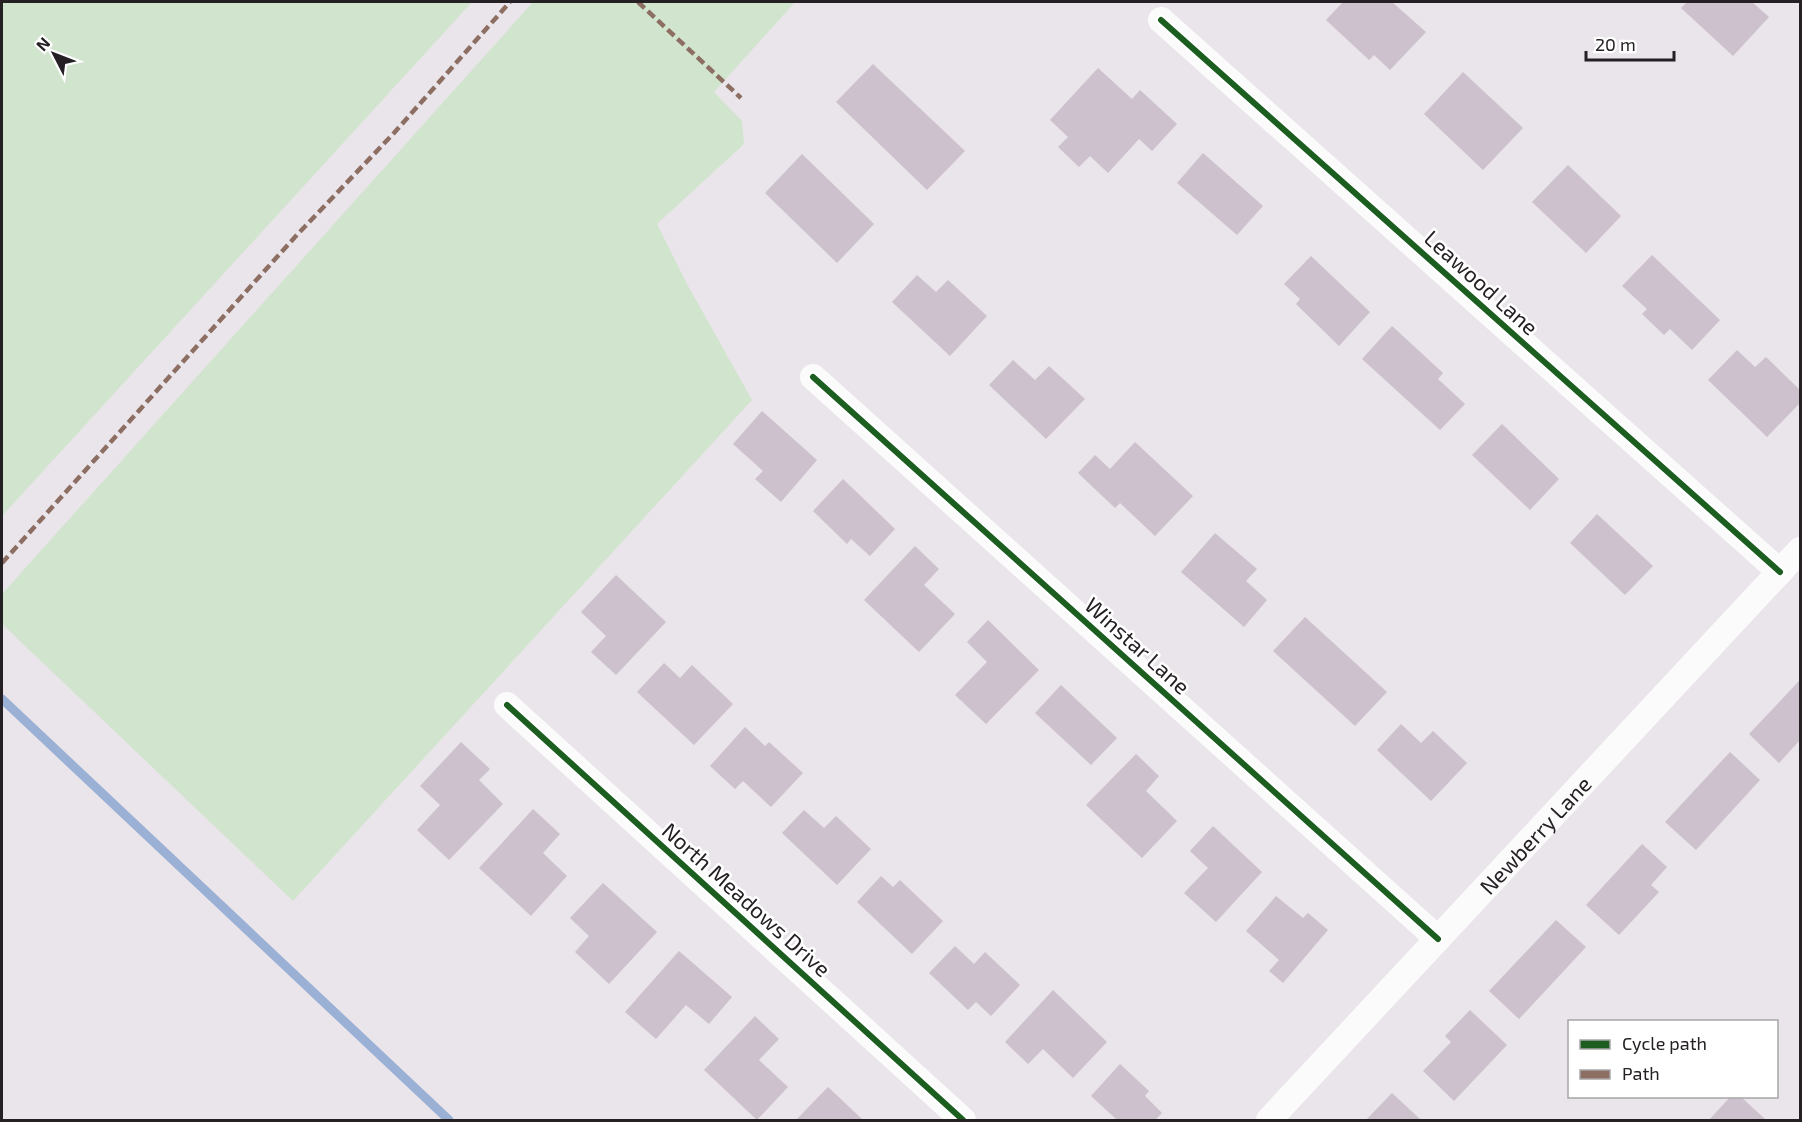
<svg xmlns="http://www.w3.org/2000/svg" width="1802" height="1122" font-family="'Exo 2',sans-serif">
  <rect width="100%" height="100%" fill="#eae5ea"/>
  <g fill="#d1e4cd">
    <polygon points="2,2 472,2 2,516"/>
    <polygon points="533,2 795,2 714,92 742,121 744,144 657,224 687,284 752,400 293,901 2,624 2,594"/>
  </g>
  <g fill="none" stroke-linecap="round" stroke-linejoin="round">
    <polyline stroke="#9bb0d5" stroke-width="9" points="2,699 449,1120"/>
  </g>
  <g fill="#ccc1cc">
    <polygon points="1343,2 1392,2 1426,32 1390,70 1374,55 1369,60 1326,20"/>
    <polygon points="1687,2 1752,2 1769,17 1733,56 1681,8"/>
    <polygon points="873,64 965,151 927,190 836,102"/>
    <polygon points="1098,68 1132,99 1140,90 1177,124 1152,151 1139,139 1108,173 1090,156 1079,167 1058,147 1068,137 1050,120"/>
    <polygon points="1463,72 1523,128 1483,170 1424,114"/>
    <polygon points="1203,153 1263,206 1237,235 1177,183"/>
    <polygon points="802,154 874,224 837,263 765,193"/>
    <polygon points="1568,165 1621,216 1586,253 1532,202"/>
    <polygon points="1652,255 1720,320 1692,350 1670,329 1664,335 1642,314 1647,309 1622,286"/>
    <polygon points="1311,256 1370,312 1339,346 1296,304 1300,299 1284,284"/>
    <polygon points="917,275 936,292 948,280 987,316 950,356 892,302"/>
    <polygon points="1392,326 1443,373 1438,379 1465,404 1440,430 1362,359"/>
    <polygon points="1737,350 1755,367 1766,357 1800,390 1800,403 1767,437 1708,380"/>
    <polygon points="1013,360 1035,380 1049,366 1085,399 1046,439 989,385"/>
    <polygon points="762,411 817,460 781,502 755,479 763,471 733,444"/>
    <polygon points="1502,424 1559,479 1530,510 1472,455"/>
    <polygon points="1135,442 1193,496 1155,536 1120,503 1115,508 1078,473 1095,455 1110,469"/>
    <polygon points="843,479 895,529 870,556 851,539 847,544 813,511"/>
    <polygon points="1597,514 1653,566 1625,595 1570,543"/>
    <polygon points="1215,533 1257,569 1246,581 1267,600 1244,627 1181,572"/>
    <polygon points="915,546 939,569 924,585 955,614 919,652 864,600"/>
    <polygon points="616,575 666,622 616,675 591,652 606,636 581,612"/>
    <polygon points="1305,617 1387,692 1355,726 1273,651"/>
    <polygon points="988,620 1039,670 986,724 955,695 987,662 967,642"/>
    <polygon points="664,663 680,678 692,665 733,704 694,745 637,692"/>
    <polygon points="1800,680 1800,740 1779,763 1749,734"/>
    <polygon points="1061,685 1117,738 1091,765 1035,713"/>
    <polygon points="1401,724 1421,743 1433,731 1467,763 1431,801 1377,750"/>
    <polygon points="745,727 765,746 769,742 803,773 771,807 743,781 735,789 710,766"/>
    <polygon points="461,742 490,769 479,780 503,804 449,860 417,830 440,805 420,786"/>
    <polygon points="1730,752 1760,780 1696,850 1665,822"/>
    <polygon points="1136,754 1159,776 1146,791 1177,821 1142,858 1086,805"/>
    <polygon points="533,809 560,834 543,853 567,876 531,916 479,868"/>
    <polygon points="804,810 824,828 836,816 871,849 837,885 782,833"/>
    <polygon points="1213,826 1262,872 1216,922 1184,893 1208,868 1190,851"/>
    <polygon points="1642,844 1667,867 1651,885 1659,892 1619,935 1586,905"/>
    <polygon points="881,876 893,887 900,880 943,921 912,954 857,902"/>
    <polygon points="603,883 657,932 609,984 575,952 589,936 570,918"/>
    <polygon points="1276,896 1303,918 1308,913 1328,930 1283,983 1269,971 1279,960 1246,931"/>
    <polygon points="1556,920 1586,947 1519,1019 1489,991"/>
    <polygon points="955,946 974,964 985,952 1020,985 991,1016 976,1002 968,1010 929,973"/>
    <polygon points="679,951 732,997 709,1024 686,1005 656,1039 625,1012"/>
    <polygon points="1053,990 1107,1042 1073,1078 1043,1049 1028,1064 1005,1042"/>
    <polygon points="1470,1010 1507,1045 1454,1101 1423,1071 1451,1042 1445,1036"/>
    <polygon points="755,1016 779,1039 759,1060 788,1087 757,1120 704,1070"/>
    <polygon points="1120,1064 1149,1091 1145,1096 1162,1113 1155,1120 1115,1120 1116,1119 1091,1096"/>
    <polygon points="828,1087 863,1120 796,1120"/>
    <polygon points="1392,1093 1421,1120 1366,1120"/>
    <polygon points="1731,1096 1740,1096 1766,1120 1709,1120"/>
  </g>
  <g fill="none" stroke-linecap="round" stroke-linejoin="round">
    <g stroke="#fcfbfc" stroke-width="26">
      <polyline points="1161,20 1780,572"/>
      <polyline points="813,377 1438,939"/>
      <polyline points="507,705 963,1120"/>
      <path id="s1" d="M1269 1120 1800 550"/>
    </g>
    <g stroke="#8d6e63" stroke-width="4.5" stroke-dasharray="9 4.5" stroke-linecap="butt">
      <polyline points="638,2 741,98"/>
      <polyline points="2,563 295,237 394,133 510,2"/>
    </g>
    <defs>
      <g id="cycleway">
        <polyline points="1161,20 1780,572"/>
        <polyline points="813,377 1438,939"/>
        <polyline points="507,705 963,1120"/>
      </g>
    </defs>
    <use href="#cycleway" stroke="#fff" stroke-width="10"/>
    <use href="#cycleway" stroke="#1b5e20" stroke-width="6"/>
  </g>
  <g text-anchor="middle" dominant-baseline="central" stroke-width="5" stroke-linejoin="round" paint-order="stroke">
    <g font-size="22" fill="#242024" stroke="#fff">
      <text transform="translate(1482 282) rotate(42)">Leawood Lane</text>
      <text transform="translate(1138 645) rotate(42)">Winstar Lane</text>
      <text stroke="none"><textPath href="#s1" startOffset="390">Newberry Lane</textPath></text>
      <text transform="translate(747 899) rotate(42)">North Meadows Drive</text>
    </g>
  </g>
  <rect width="1802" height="1122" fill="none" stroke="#242024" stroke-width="6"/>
  <rect x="1568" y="1020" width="210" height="78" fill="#ffffff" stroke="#a7a6a7" stroke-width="1.5"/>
  <rect x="1580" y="1040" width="30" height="9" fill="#1b5e20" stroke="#a7a6a7" stroke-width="1.5"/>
  <text x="1622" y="1050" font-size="18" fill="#242024">Cycle path</text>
  <rect x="1580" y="1070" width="30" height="9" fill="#8d6e63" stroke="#a7a6a7" stroke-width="1.5"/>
  <text x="1622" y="1080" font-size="18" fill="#242024">Path</text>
  <g transform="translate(54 54) rotate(312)" stroke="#ffffff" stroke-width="4.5" paint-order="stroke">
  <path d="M0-4.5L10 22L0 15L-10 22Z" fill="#242024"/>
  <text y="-9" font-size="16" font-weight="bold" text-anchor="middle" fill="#242024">N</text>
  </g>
  <path d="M1586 51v9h88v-9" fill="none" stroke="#242024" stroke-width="3"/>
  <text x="1595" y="51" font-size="18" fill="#242024" stroke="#ffffff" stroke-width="4.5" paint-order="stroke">20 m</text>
</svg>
